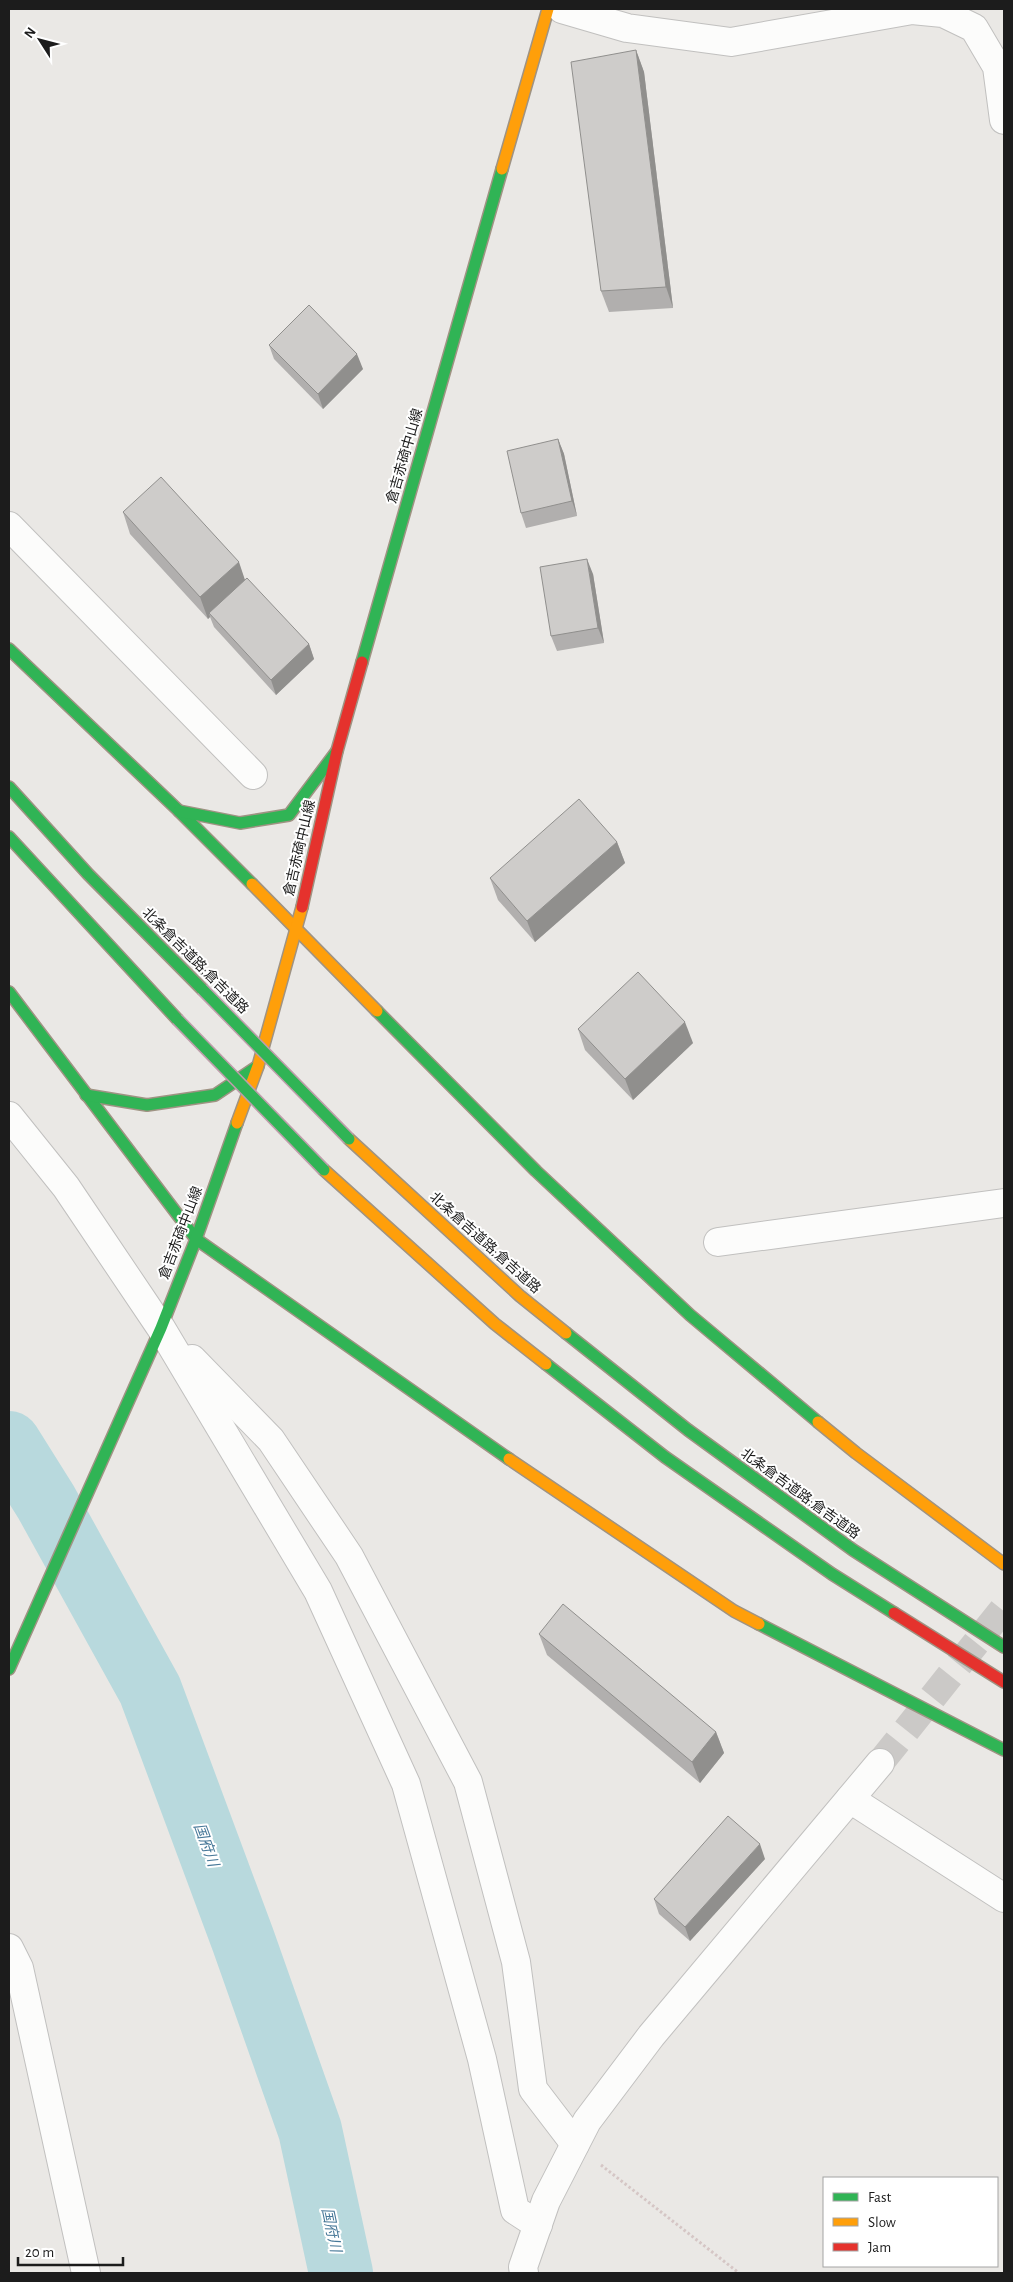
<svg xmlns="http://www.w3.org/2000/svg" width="1013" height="2282" font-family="'Alegreya Sans','Noto Sans JP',sans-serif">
  <rect width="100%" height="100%" fill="#eae8e5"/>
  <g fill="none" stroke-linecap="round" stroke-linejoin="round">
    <polyline stroke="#b8d9dd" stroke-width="64" points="9,1443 46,1502 150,1690 243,1940 310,2130 341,2273"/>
    <polyline stroke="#cbc9c7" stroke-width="28" stroke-dasharray="28 14" stroke-linecap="butt" points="880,1763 1004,1608"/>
    <defs>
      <g id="street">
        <polyline points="562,9 627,28 731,42 912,10 943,13 974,28 997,67 1004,120"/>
        <polyline points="9,526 253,775"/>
        <polyline points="9,1116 66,1187 161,1328 318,1591 406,1784 482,2059 515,2210 538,2225"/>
        <polyline points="718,1242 1004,1203"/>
        <polyline points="192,1359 271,1440 349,1556 468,1782 516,1962 533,2089 575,2144"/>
        <polyline points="850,1799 1004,1898"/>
        <polyline points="9,1948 19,1968 86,2273"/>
        <polyline points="524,2273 523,2267 546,2201 587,2121 651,2036 880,1763"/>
      </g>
      <g id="fast">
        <polyline points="9,649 179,811 252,884"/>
        <polyline points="362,662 502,169"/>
        <polyline points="9,787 88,874 202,989"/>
        <polyline points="179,811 240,823 289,815 337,751"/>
        <polyline points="9,837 177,1019"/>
        <polyline points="9,992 196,1239 509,1459"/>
        <polyline points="377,1011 536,1171 690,1315 818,1422"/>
        <polyline points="86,1095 147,1105 215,1095 258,1066"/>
        <polyline points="566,1333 688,1430 853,1550 1004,1647"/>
        <polyline points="546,1364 665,1457 832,1574 894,1613"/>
        <polyline points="759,1624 1004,1750"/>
        <polyline points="9,1669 161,1328 196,1239 237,1123"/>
      </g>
      <g id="slow">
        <polyline points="502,169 548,9"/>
        <polyline points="252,884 377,1011"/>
        <polyline points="237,1123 258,1066 302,907"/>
        <polyline points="349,1139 520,1296 566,1333"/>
        <polyline points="324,1170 495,1324 546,1364"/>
        <polyline points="818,1422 856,1453 1004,1564"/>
        <polyline points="509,1459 734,1611 759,1624"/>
      </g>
      <g id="jam">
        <polyline points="302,907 337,751 362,662"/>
        <polyline points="894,1613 1004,1682"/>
      </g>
    </defs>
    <use href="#street" stroke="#c1c0bf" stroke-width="30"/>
    <use href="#fast" stroke="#9f9383" stroke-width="14"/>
    <use href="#slow" stroke="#9f9383" stroke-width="14"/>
    <use href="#jam" stroke="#9f9383" stroke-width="14"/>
    <polyline stroke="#d5c6c5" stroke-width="3" stroke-dasharray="2.5 2.5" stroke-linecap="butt" points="601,2165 739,2273"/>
    <use href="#street" stroke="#fcfcfb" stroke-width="28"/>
    <use href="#fast" stroke="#30b455" stroke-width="11"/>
    <use href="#slow" stroke="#ff9f0a" stroke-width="11"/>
    <use href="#jam" stroke="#e5322d" stroke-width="11"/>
    <defs>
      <g id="fast-bridge">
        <polyline points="202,989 349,1139"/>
        <polyline points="177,1019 324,1170"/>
      </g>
    </defs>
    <use href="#fast-bridge" stroke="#be9daa" stroke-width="14" stroke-linecap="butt"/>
    <use href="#fast-bridge" stroke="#30b455" stroke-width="11"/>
  </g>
  <g fill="#b1afae">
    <polygon points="636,50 644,72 673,308 609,312 601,291"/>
    <polygon points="269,345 363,369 323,409 274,359"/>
    <polygon points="558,439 564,454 577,516 526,528 521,513"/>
    <polygon points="123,512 245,580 309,644 314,659 276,695 214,627 210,617 208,619 130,534"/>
    <polygon points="593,574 604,643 557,651 551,636"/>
    <polygon points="617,842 625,863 535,942 498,900 490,878"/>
    <polygon points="578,1029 693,1043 633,1100 585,1050"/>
    <polygon points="539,1634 716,1732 724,1753 700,1783 547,1655"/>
    <polygon points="765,1859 690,1941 659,1914 654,1899"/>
  </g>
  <g fill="#908f8d">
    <polygon points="636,50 644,72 673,308 666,287"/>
    <polygon points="357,354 363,369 323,409 318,394"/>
    <polygon points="558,439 564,454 577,516 572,501"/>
    <polygon points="587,559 593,574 604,643 598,628"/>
    <polygon points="239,562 246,583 209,613 210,617 208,619 200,597"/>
    <polygon points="309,644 314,659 276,695 271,680"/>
    <polygon points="617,842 625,863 535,942 527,921"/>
    <polygon points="685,1022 693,1043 633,1100 625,1079"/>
    <polygon points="716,1732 724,1753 700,1783 692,1762"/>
    <polygon points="760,1844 765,1859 690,1941 685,1927"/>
  </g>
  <g fill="#ceccca" stroke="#908f8d">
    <polygon points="636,50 666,287 601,291 571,62"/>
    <polygon points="309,305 357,354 318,394 269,345"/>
    <polygon points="558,439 572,501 521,513 507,451"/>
    <polygon points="161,477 239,562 200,597 123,512"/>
    <polygon points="587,559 598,628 551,636 540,567"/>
    <polygon points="247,578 309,644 271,680 209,613"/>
    <polygon points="579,799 617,842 527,921 490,878"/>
    <polygon points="638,972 685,1022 625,1079 578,1029"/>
    <polygon points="563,1604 716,1732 692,1762 539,1634"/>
    <polygon points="728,1816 760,1844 685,1927 654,1899"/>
  </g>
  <g text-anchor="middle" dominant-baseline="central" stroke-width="4" stroke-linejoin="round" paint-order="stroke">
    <g font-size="14" fill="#1c1c1c" stroke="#fff">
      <text transform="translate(405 456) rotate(-74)">倉吉赤碕中山線</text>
      <text transform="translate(300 848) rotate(-77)">倉吉赤碕中山線</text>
      <text transform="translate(195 961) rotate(45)">北条倉吉道路;倉吉道路</text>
      <text transform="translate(181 1233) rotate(-69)">倉吉赤碕中山線</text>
      <text transform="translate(485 1243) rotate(42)">北条倉吉道路;倉吉道路</text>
      <text transform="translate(800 1494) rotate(36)">北条倉吉道路;倉吉道路</text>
    </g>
    <g font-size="15" font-style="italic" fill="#477898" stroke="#fff">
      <text transform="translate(206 1845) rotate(70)">国府川</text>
      <text transform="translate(331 2230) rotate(78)">国府川</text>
    </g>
  </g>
  <rect width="1013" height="2282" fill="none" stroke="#1c1c1c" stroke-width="20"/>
  <rect x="823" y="2177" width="175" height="90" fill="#ffffff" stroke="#a4a4a4"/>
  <rect x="833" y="2193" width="25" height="8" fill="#30b455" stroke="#a4a4a4"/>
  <text x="868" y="2202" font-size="15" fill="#1c1c1c">Fast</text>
  <rect x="833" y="2218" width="25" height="8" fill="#ff9f0a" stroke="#a4a4a4"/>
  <text x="868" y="2227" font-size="15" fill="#1c1c1c">Slow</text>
  <rect x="833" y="2243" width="25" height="8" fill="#e5322d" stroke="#a4a4a4"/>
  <text x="868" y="2252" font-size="15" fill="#1c1c1c">Jam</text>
  <g transform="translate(40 40) rotate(306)" stroke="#ffffff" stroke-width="4" paint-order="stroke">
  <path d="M0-4L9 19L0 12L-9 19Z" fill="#1c1c1c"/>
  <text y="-8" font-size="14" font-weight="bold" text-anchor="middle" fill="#1c1c1c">N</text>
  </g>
  <path d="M18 2257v8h105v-8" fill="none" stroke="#1c1c1c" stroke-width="2.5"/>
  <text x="25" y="2257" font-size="15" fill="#1c1c1c" stroke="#ffffff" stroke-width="4" paint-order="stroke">20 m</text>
</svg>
